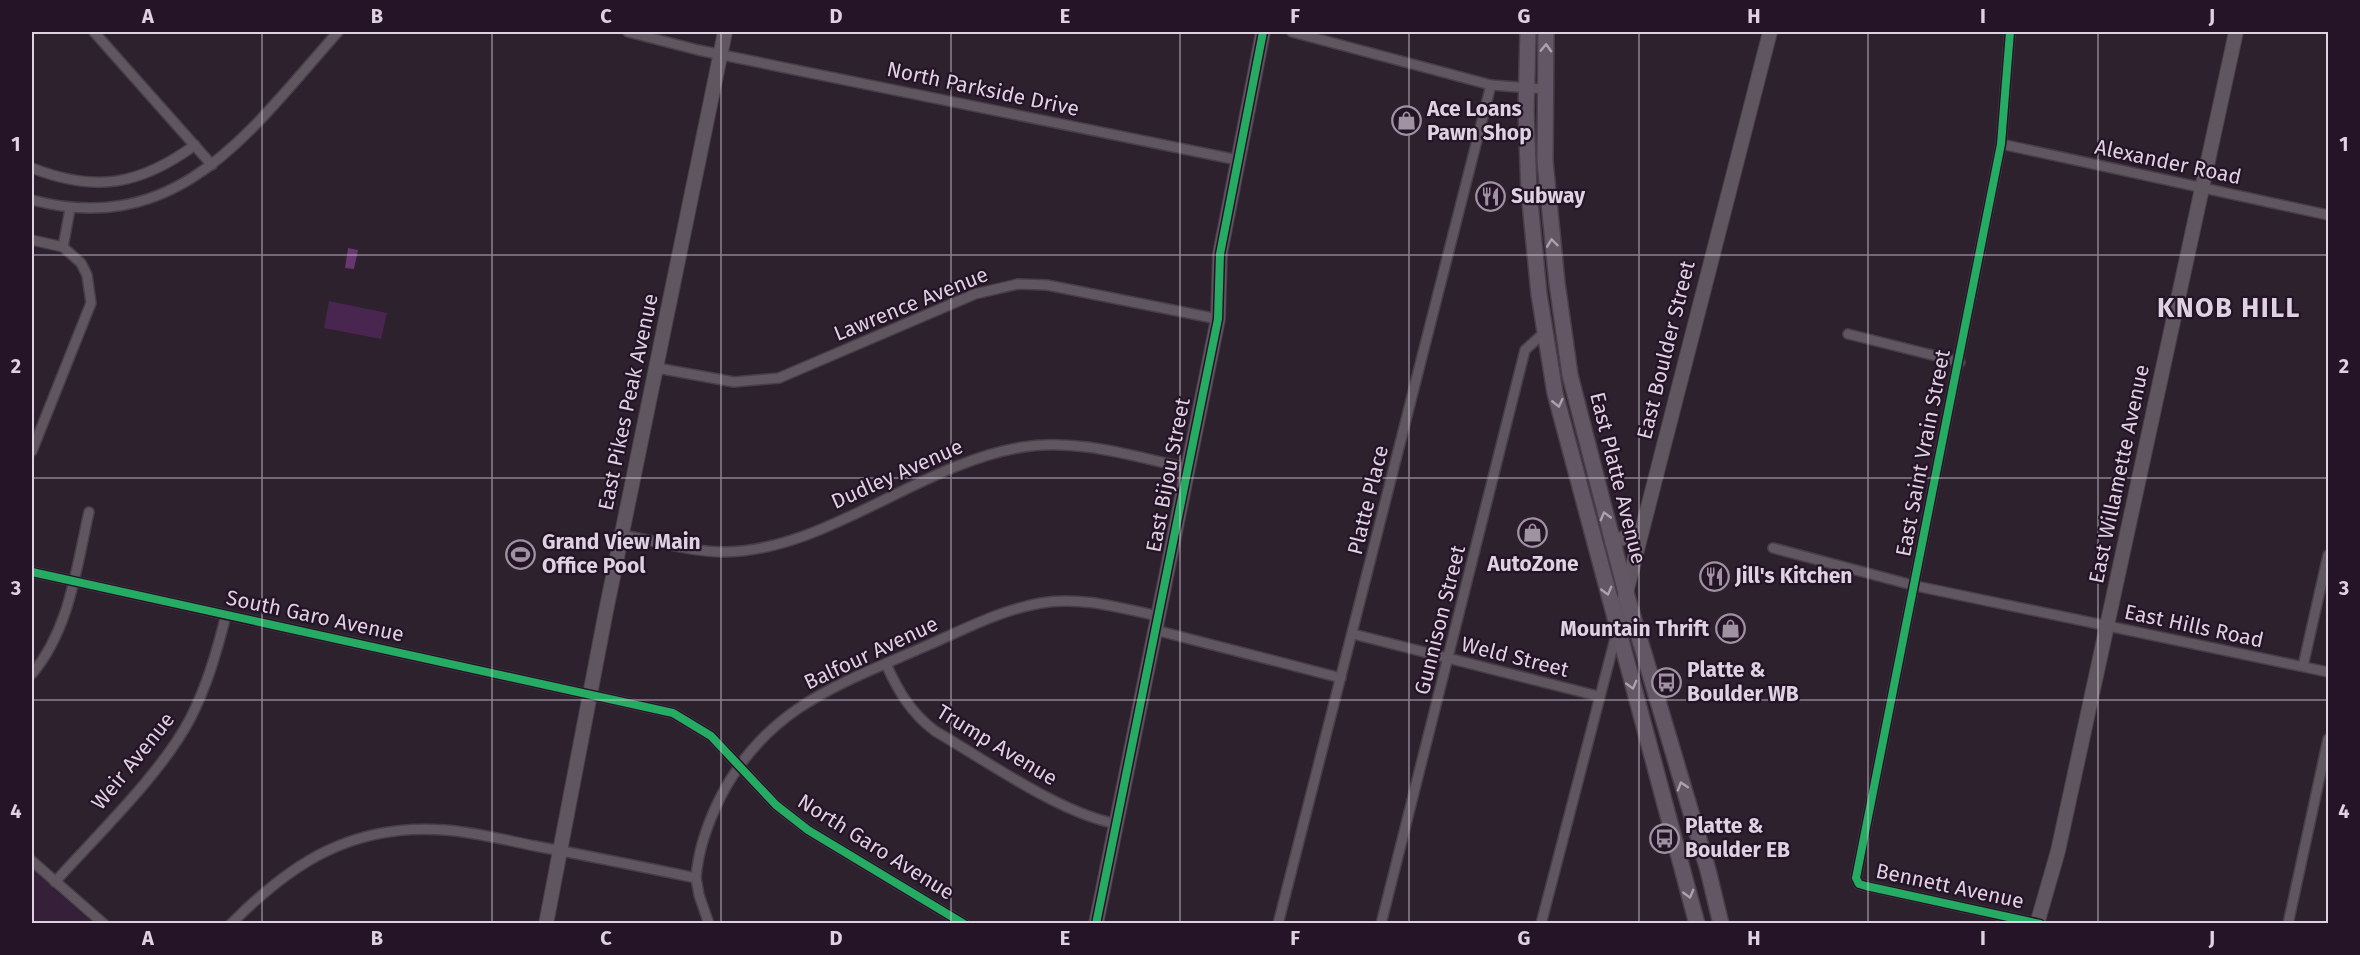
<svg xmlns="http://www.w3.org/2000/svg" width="2360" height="955" font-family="'Fira Sans',sans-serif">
  <rect width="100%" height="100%" fill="#2c212d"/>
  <polygon fill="#362039" points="32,870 92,923 32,923"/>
  <polygon fill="#49264f" points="329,301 387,313 381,339 324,328"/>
  <g fill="#683670">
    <polygon points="348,248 358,250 354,269 345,268"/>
    <polygon points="524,545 528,548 524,562 520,563 516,558 518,551"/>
  </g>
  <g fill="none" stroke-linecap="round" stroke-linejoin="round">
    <defs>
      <g id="street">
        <polyline points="94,32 212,165"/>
        <polyline points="628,32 698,50 1238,160"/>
        <polyline points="1292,32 1491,85 1544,89"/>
        <polyline points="2010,32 2001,144 1856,878 1859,884 1866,886 2040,924"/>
        <polyline points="2001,144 2328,215"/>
        <path d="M32 168C96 193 140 185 195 145"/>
        <path d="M32 200C180 239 251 129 338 32"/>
        <polyline points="32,240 63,247"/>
        <polyline points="1848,334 1960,362"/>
        <polyline points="657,368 734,382 779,378 975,294 1018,284 1047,285 1218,319"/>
        <polyline points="32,451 91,303 87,275 81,263 63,247 70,209"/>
        <path d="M622 535C656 541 691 552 725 552 826 551 923 462 1023 447 1078 438 1135 457 1188 468"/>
        <polyline points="1773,548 1916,586 2328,672"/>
        <polyline points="32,572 673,713 711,736 776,805 808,830 964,924"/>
        <polyline points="1155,630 1341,678"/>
        <polyline points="1353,634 1598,696"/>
        <path d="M886 664C898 691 911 713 935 731 987 761 1059 813 1117 824"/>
        <polyline points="2303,666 2328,555"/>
        <path d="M32 674C70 628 76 569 89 512"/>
        <polyline points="32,861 104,924"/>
        <path d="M696 878C698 849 708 822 721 796 767 707 840 684 926 646 963 630 1000 610 1041 603 1080 596 1120 608 1158 616"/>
        <path d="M55 882C97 835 161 774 190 719 207 686 217 651 226 615"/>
        <path d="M231 924C292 862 353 823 445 830 475 832 505 840 535 846 589 856 643 867 696 878L699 895 709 924"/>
        <polyline points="1278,924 1491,85"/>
        <polyline points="1381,924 1525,350 1545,332"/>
        <polyline points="1541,924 1617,631"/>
        <polyline points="2288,924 2328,739"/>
      </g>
      <g id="secondary">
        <polyline points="1612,542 1641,532"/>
        <polyline points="1617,628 1770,32"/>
        <polyline points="546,924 606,611 725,32"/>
        <polyline points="1096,924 1218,319 1220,254 1263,32"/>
        <polyline points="2037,924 2058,851 2236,32"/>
      </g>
      <g id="primary">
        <polyline points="1528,32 1526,111 1529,192 1539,294 1555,393 1697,924"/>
        <polyline points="1546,32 1545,161 1557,283 1570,375 1626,593 1708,870 1721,924"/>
      </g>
    </defs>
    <use href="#street" stroke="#483e49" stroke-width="12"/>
    <use href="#secondary" stroke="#483e49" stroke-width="16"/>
    <use href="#primary" stroke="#483e49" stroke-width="18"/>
    <use href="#street" stroke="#5f5660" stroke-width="9"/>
    <use href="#secondary" stroke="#5f5660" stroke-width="14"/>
    <use href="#primary" stroke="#635765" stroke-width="15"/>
    <defs>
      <g id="cycleway">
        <polyline points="2010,32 2001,144 1856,878 1859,884 1866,886 2040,924"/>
        <polyline points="32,572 673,713 711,736 776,805 808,830 964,924"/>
        <polyline points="1096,924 1218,319 1220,254 1263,32"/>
      </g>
    </defs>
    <use href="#cycleway" stroke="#251328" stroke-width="11"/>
    <use href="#cycleway" stroke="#26ab63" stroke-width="8"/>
  </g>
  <defs><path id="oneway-chevron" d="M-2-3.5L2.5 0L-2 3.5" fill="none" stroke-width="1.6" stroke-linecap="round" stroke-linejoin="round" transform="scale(1.5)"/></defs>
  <g stroke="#ada0af">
    <use href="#oneway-chevron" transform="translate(1546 48) rotate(-88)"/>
    <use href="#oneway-chevron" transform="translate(1552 243) rotate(-97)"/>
    <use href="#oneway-chevron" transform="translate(1558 403) rotate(77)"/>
    <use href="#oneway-chevron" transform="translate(1605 516) rotate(-105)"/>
    <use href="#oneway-chevron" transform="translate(1607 591) rotate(75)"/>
    <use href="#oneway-chevron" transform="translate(1632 685) rotate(75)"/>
    <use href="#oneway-chevron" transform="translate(1682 786) rotate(-107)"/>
    <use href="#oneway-chevron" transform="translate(1689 894) rotate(75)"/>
  </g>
  <path fill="none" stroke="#ded1e0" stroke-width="1.5" stroke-opacity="0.55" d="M262 32V924M492 32V924M721 32V924M951 32V924M1180 32V924M1409 32V924M1639 32V924M1868 32V924M2098 32V924M32 255H2328M32 478H2328M32 700H2328"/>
  <defs>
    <symbol id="shop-ring" viewBox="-11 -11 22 22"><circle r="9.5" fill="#251328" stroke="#a093a1" stroke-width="1.5"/><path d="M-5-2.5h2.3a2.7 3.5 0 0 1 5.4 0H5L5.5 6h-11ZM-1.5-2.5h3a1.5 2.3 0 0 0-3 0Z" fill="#a093a1"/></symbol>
    <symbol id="restaurant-ring" viewBox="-11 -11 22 22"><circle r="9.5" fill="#251328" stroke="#a093a1" stroke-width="1.5"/><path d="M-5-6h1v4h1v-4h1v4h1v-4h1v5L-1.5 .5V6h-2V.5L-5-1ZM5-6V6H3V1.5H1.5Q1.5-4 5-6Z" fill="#a093a1"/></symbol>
    <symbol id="stadium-ring" viewBox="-11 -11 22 22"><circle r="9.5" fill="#251328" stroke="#a093a1" stroke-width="1.5"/><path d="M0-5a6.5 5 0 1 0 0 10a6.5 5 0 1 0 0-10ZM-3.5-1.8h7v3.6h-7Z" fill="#a093a1"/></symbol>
    <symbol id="bus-ring" viewBox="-11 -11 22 22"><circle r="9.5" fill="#251328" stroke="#a093a1" stroke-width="1.5"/><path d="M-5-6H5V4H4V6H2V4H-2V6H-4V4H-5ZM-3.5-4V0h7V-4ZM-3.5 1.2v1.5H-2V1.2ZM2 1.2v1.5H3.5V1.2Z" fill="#a093a1"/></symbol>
  </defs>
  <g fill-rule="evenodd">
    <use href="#shop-ring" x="1390" y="104" width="33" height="33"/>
    <use href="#restaurant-ring" x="1474" y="180" width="33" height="33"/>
    <use href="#shop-ring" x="1516" y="516" width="33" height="33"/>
    <use href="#stadium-ring" x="504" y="538" width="33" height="33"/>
    <use href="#restaurant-ring" x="1698" y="560" width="33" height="33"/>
    <use href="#shop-ring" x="1714" y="612" width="33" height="33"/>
    <use href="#bus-ring" x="1650" y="666" width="33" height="33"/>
    <use href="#bus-ring" x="1648" y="822" width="33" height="33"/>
  </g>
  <g text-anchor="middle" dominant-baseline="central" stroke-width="4.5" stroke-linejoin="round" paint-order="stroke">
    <g font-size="21" fill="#ded1e0" stroke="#251328">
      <text transform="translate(983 89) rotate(12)">North Parkside Drive</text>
      <text transform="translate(2168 162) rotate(12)">Alexander Road</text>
      <text transform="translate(911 304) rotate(-22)">Lawrence Avenue</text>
      <text transform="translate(1666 350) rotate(-76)">East Boulder Street</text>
      <text transform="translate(628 402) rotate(-78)">East Pikes Peak Avenue</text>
      <text transform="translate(1923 453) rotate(-79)">East Saint Vrain Street</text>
      <text transform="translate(897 474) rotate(-24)">Dudley Avenue</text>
      <text transform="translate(2119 474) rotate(-78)">East Willamette Avenue</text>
      <text transform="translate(1168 475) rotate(-79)">East Bijou Street</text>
      <text transform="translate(1618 478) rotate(76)">East Platte Avenue</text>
      <text transform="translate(1368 500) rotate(-76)">Platte Place</text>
      <text transform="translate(315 616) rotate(12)">South Garo Avenue</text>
      <text transform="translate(1440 620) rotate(-76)">Gunnison Street</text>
      <text transform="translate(2194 626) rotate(12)">East Hills Road</text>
      <text transform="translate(871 653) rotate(-25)">Balfour Avenue</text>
      <text transform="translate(1515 657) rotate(14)">Weld Street</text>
      <text transform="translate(997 745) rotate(31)">Trump Avenue</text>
      <text transform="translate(133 761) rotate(-51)">Weir Avenue</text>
      <text transform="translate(876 847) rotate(32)">North Garo Avenue</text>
      <text transform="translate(1950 886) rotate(12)">Bennett Avenue</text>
    </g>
    <g font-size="21" font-weight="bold" fill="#ded1e0" stroke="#251328" text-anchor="start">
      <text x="1427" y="109">Ace Loans<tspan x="1427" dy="24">Pawn Shop</tspan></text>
      <text x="1511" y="196">Subway</text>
      <text x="542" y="542">Grand View Main<tspan x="542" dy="24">Office Pool</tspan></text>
      <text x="1533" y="564" text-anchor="middle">AutoZone</text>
      <text x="1735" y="576">Jill's Kitchen</text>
      <text x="1709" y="629" text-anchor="end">Mountain Thrift</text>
      <text x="1687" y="670">Platte &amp;<tspan x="1687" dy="24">Boulder WB</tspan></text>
      <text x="1685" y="826">Platte &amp;<tspan x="1685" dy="24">Boulder EB</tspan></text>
    </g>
    <g font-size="27" font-weight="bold" letter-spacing="1.5" fill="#ded1e0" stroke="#251328">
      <text x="2229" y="308">KNOB HILL</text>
    </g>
  </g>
  <rect width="2360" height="955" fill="none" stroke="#251328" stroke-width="66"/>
  <rect x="33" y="33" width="2294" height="889" fill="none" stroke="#ded1e0" stroke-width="2"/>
  <g font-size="20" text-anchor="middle" font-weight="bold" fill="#ded1e0">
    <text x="148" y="23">A</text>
    <text x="377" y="23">B</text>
    <text x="606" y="23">C</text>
    <text x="836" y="23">D</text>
    <text x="1065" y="23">E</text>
    <text x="1295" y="23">F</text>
    <text x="1524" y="23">G</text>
    <text x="1754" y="23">H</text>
    <text x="1983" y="23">I</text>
    <text x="2212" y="23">J</text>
    <text x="16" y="151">1</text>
    <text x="2344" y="151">1</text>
    <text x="16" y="373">2</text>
    <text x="2344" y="373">2</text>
    <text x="16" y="595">3</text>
    <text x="2344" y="595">3</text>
    <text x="16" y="818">4</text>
    <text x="2344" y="818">4</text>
    <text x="148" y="945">A</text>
    <text x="377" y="945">B</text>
    <text x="606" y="945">C</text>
    <text x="836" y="945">D</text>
    <text x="1065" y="945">E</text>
    <text x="1295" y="945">F</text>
    <text x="1524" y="945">G</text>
    <text x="1754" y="945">H</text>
    <text x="1983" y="945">I</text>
    <text x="2212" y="945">J</text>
  </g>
</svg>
